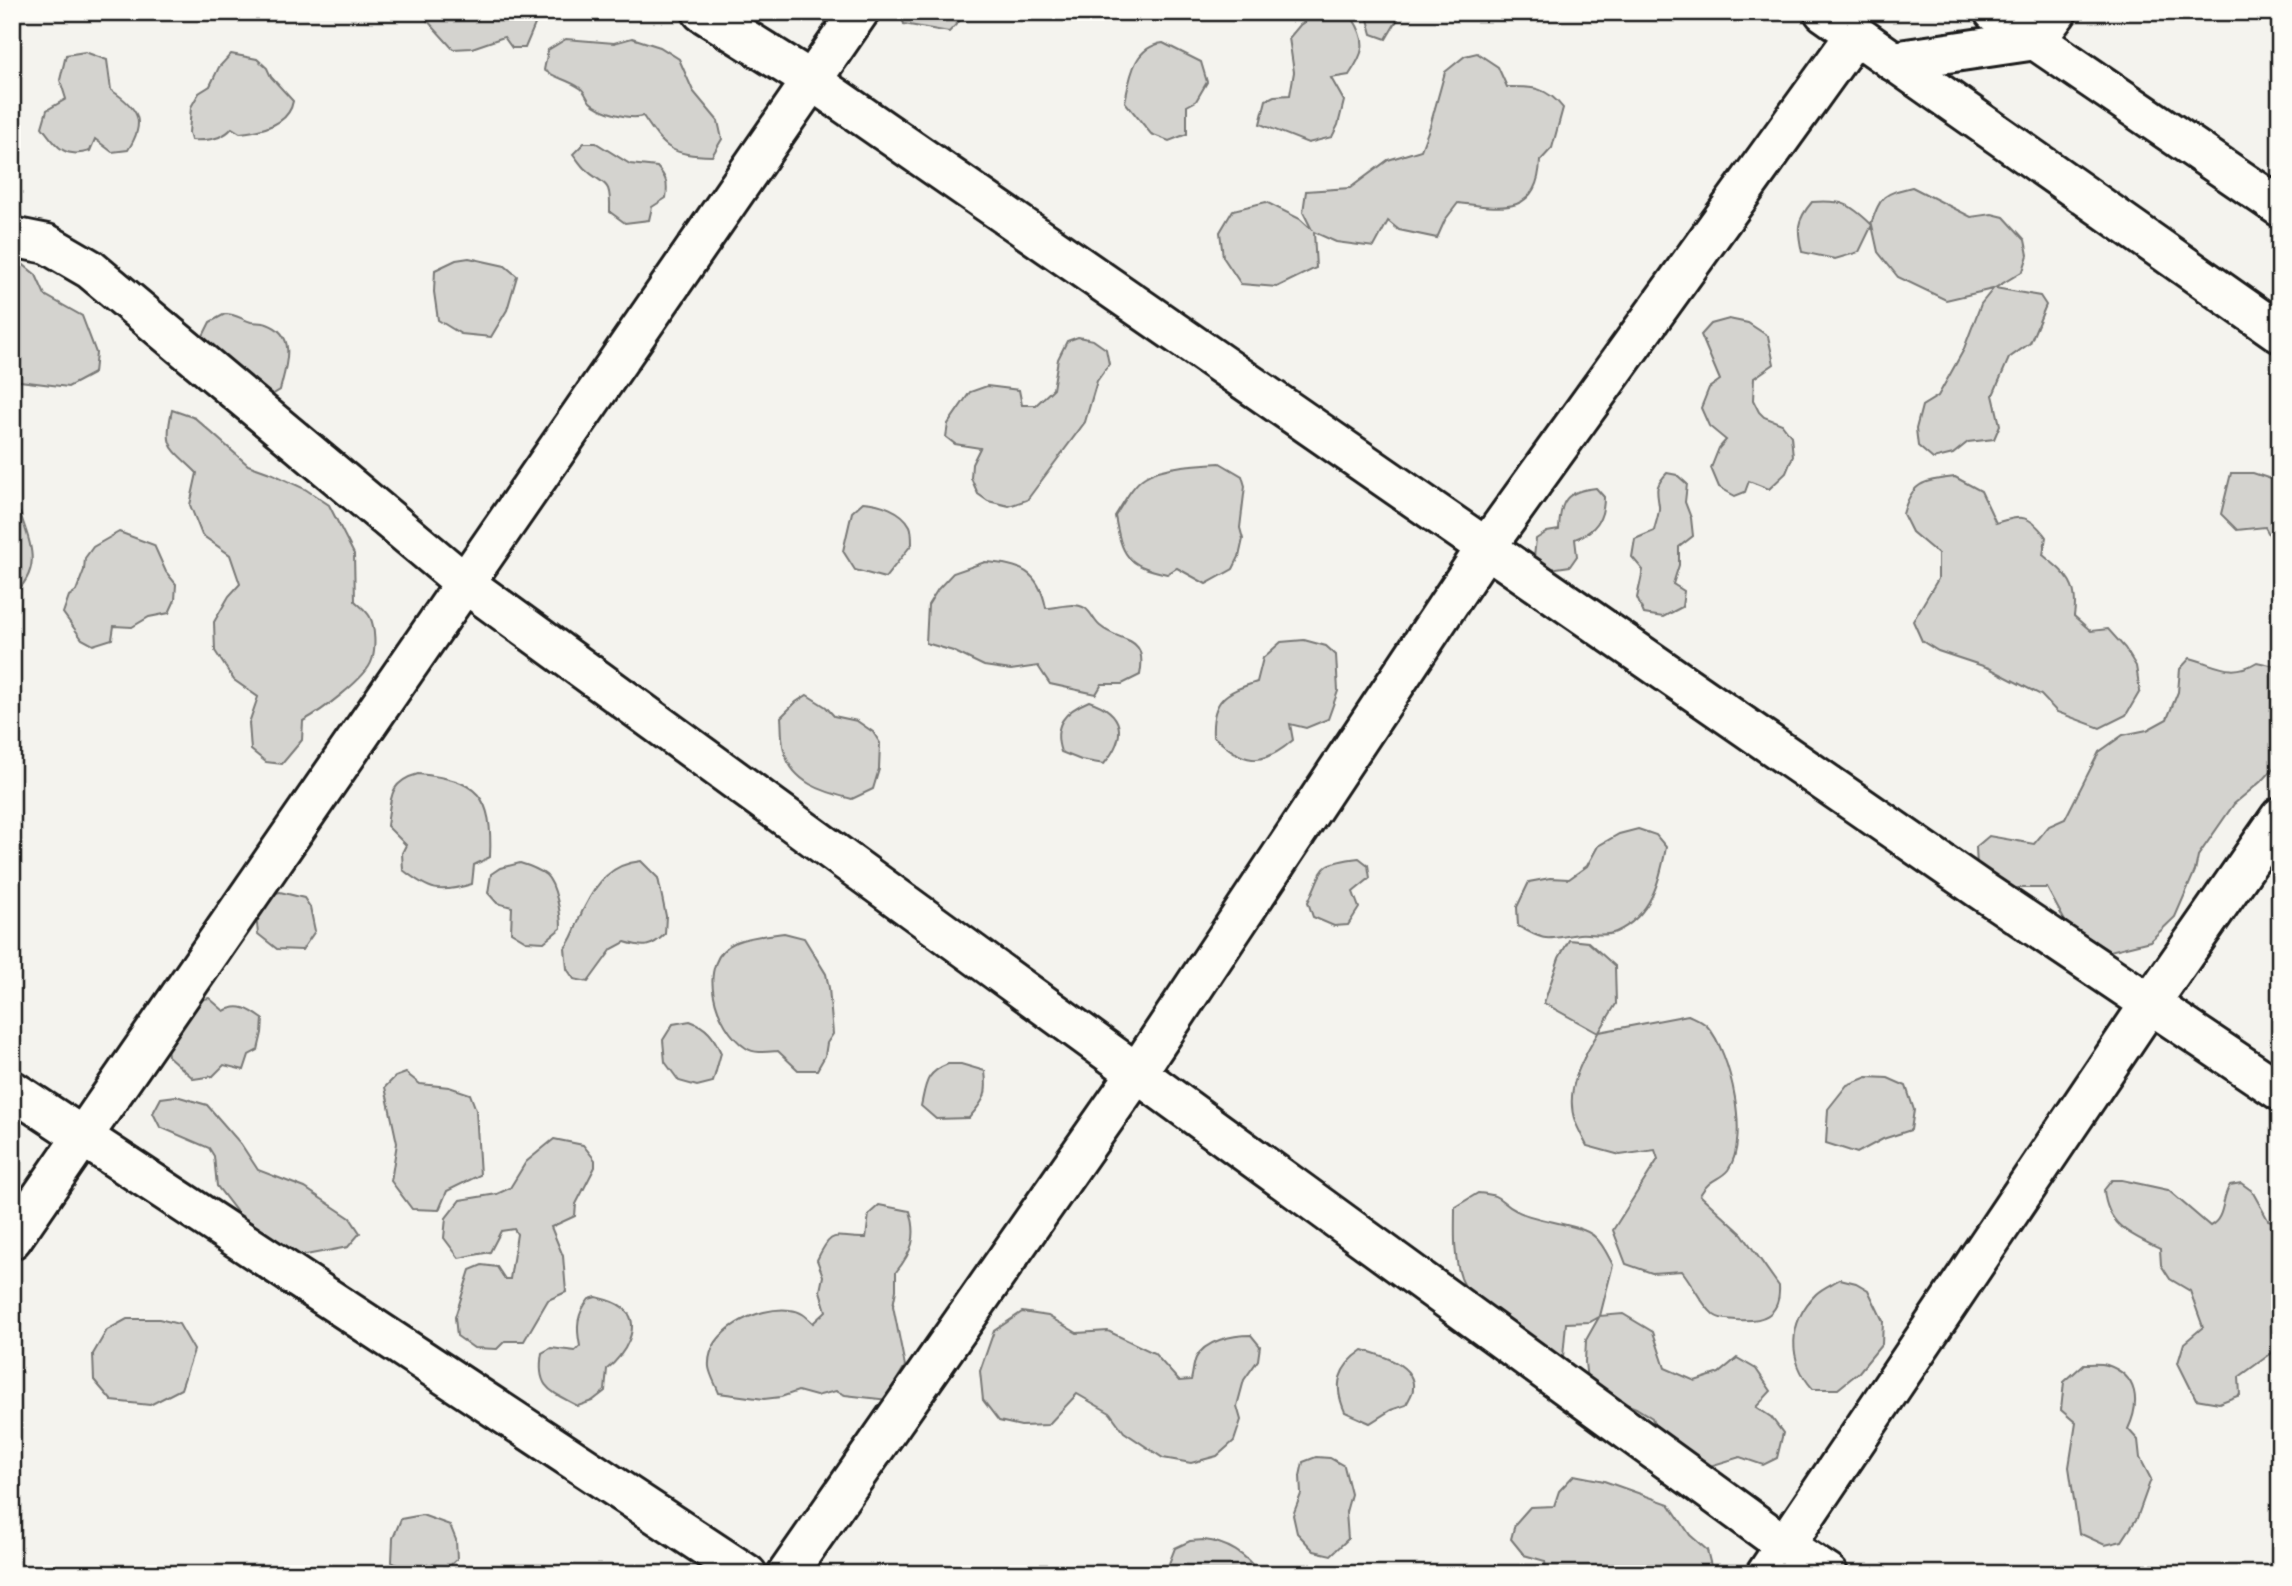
<svg xmlns="http://www.w3.org/2000/svg" width="2292" height="1586" font-family="'Shantell Sans',sans-serif">
  <rect width="100%" height="100%" fill="#f4f3ee"/>
  <filter id="ink" filterUnits="userSpaceOnUse"><feTurbulence type="fractalNoise" baseFrequency=".0143" numOctaves="2"/><feDisplacementMap in="SourceGraphic" scale="14" xChannelSelector="R" yChannelSelector="G"/><feConvolveMatrix kernelMatrix="1 2 1 2 8 2 1 2 1" color-interpolation-filters="sRGB"/></filter>
  <g filter="url(#ink)">
    <g fill="#d4d3cf" stroke="#787876" stroke-width="2">
      <polygon points="413,12 537,12 536,22 525,48 512,48 504,37 472,48 453,49 426,19"/>
      <polygon points="900,12 968,12 949,32 904,24"/>
      <path d="M1319 12 1353 19C1368 42 1364 53 1349 75L1331 78 1344 101 1338 125 1332 137 1308 143 1260 124 1266 100 1274 96 1290 95 1294 72 1289 38 1300 25Z"/>
      <polygon points="1366,12 1402,12 1386,39 1372,34"/>
      <path d="M632 38 660 47 679 59 693 91 718 121 722 139 712 156C671 155 665 149 643 116 630 120 600 112 590 102 586 97 585 91 580 88 569 80 555 78 544 70L548 50 566 39 614 43Z"/>
      <path d="M1163 43 1201 62 1207 82 1196 101 1187 106V134L1169 141 1151 134 1125 102C1130 78 1133 47 1163 43Z"/>
      <path d="M85 52 107 60 111 90C138 108 147 121 128 150L112 152 95 139 90 151C64 159 57 147 42 127L47 110 66 99 60 80 66 55Z"/>
      <path d="M1477 53 1498 67 1507 87C1532 87 1546 86 1563 108L1552 148 1540 161C1538 217 1499 208 1458 203L1445 220 1437 238 1399 230 1388 221 1374 247 1336 242 1314 232 1316 268 1277 287 1241 284 1223 257 1220 232 1233 210 1266 202 1300 219 1312 230 1303 212 1306 191 1350 188 1388 160 1421 150 1430 126 1445 72 1465 56Z"/>
      <path d="M231 54 257 59 267 68 271 77 293 101C289 125 261 131 240 133L232 128C223 139 206 141 191 140L189 133 191 107 199 93 210 86 219 67Z"/>
      <path d="M584 143H596L630 164 657 167C667 178 668 184 666 198L652 207 649 220 625 223 610 212C611 177 605 188 584 168 580 164 577 159 573 154Z"/>
      <path d="M1912 187 1971 217 1992 214 2004 217 2025 240 2028 255 2023 271 1995 288 2040 296 2046 305 2030 343 2009 358 1993 395 2000 425 1994 439 1968 442 1953 454 1933 459 1918 446 1916 429 1922 406 1938 396 1963 351 1981 304 1993 289 1946 300 1898 277 1878 252 1872 225 1859 252 1835 259 1802 252C1797 229 1796 221 1812 202 1843 200 1849 203 1871 224 1881 195 1883 194 1912 187Z"/>
      <polygon points="469,258 505,266 517,276 507,310 491,337 461,334 438,320 434,292 435,270 456,260"/>
      <polygon points="12,260 20,262 36,275 45,295 82,316 96,353 94,373 68,387 12,380"/>
      <path d="M225 314C236 314 241 319 251 322 256 323 262 322 267 324 298 335 286 366 280 390L265 399 198 346 210 322Z"/>
      <polygon points="1729,319 1748,323 1768,336 1774,364 1754,378 1753,400 1759,412 1764,417 1782,424 1791,436 1793,456 1786,473 1769,489 1749,481 1745,492 1735,496 1719,487 1711,468 1719,448 1726,440 1709,426 1701,408 1709,388 1720,380 1701,335 1711,324"/>
      <polygon points="1078,337 1093,340 1106,349 1109,364 1097,381 1085,422 1027,500 1009,506 988,501 978,494 971,478 972,464 980,448 955,444 946,437 948,424 970,392 987,386 1019,390 1022,405 1036,405 1053,389 1058,359 1067,341"/>
      <path d="M172 410 195 418 248 465 273 474 305 489 329 505 354 554 355 601C359 605 367 611 370 617 375 627 376 649 372 660 367 678 320 712 303 721L302 740 282 764 266 762 251 750 249 723 258 697 234 680 215 651 214 622 229 596 240 584 230 555 202 535 190 505 197 473C171 447 163 449 172 410Z"/>
      <path d="M1220 463 1242 476 1245 486 1240 528 1243 539 1239 557 1233 569 1206 584 1177 568 1167 574C1126 565 1122 556 1115 516 1123 504 1132 485 1145 477 1162 466 1199 464 1220 463Z"/>
      <path d="M1667 473 1677 475 1687 484 1685 502 1691 518 1693 536 1679 547V565L1673 584 1684 591 1682 607 1663 617 1644 614 1637 598 1643 570 1632 557 1635 539 1654 531C1655 524 1660 513 1659 506 1657 490 1654 487 1667 473Z"/>
      <polygon points="2231,473 2253,473 2280,482 2280,554 2265,527 2237,530 2221,514"/>
      <path d="M1955 477 1981 491 1996 523C2022 515 2029 514 2046 537L2043 555C2066 574 2079 583 2074 616L2091 631 2108 629 2125 648 2136 666 2140 691 2126 715 2100 728 2057 712 2041 695 1989 668 1938 651 1922 641 1913 621 1938 579V554L1912 532 1903 514C1912 481 1924 481 1955 477Z"/>
      <path d="M1596 488 1604 497C1604 519 1596 531 1575 539L1577 556 1570 566 1550 569 1534 557 1536 539 1547 532 1559 530C1560 500 1566 491 1596 488Z"/>
      <path d="M863 502C879 503 902 510 910 526 912 530 912 539 912 544L885 578 855 570 843 551 852 512Z"/>
      <path d="M12 512 20 513C31 546 43 569 12 596Z"/>
      <polygon points="119,532 154,545 166,572 176,584 175,600 169,613 149,617 132,627 114,626 112,639 93,645 82,639 63,613 69,596 76,591 84,570 85,558 93,547"/>
      <path d="M985 562C1020 564 1039 571 1046 608 1059 608 1073 601 1085 608 1091 612 1094 621 1100 626 1121 644 1148 633 1140 675L1122 684H1102L1096 694 1050 684 1038 666 1011 670 984 666 953 651 926 643 928 605 938 589 953 573Z"/>
      <path d="M1304 640 1326 646 1336 655 1338 691 1328 719 1306 728 1290 724 1293 740C1260 769 1244 763 1213 736 1211 699 1226 692 1257 682L1263 658 1281 642Z"/>
      <path d="M2190 658C2217 665 2231 678 2257 662L2280 667V761L2265 778 2234 804 2198 856 2195 871 2175 917 2150 941 2110 951 2066 923 2047 888H1978L1976 847 1989 836 2034 844 2049 826 2065 819 2099 752 2123 735 2147 730 2167 719 2178 692 2180 669Z"/>
      <path d="M807 695 826 707 834 716 857 721 873 732 880 743 879 769 873 789 852 799C824 792 791 783 784 750 781 740 782 728 781 717L796 702Z"/>
      <path d="M1089 701C1125 713 1127 736 1104 764L1081 760 1061 752C1052 725 1065 711 1089 701Z"/>
      <path d="M418 774C478 780 493 795 490 857L474 865 472 884C439 894 430 891 403 870L402 853 406 845 387 826C391 799 388 782 418 774Z"/>
      <path d="M1638 829 1656 835 1666 847C1660 881 1651 916 1616 932 1606 937 1590 933 1579 934 1545 939 1549 943 1518 926L1517 907 1529 882 1550 878 1569 879 1587 866 1598 846 1619 834Z"/>
      <path d="M1359 858 1368 865 1370 878 1353 892 1359 908 1348 925 1334 926 1313 917 1308 902C1325 867 1317 863 1359 858Z"/>
      <path d="M641 861 658 878 666 916 665 934C651 948 644 948 625 942L612 949 588 982 574 979 567 969 565 948C576 934 576 923 584 908 597 882 611 864 641 861Z"/>
      <path d="M520 863C530 866 538 869 546 875 556 884 561 915 561 928L544 942 526 941 511 932 512 907 497 903 488 893 491 874 500 868Z"/>
      <polygon points="280,892 304,898 310,907 315,931 302,950 277,949 258,934 256,914 269,895"/>
      <path d="M784 933 804 938 826 974 829 988 833 1034 827 1043 825 1056 817 1070H798L778 1051C767 1052 755 1054 746 1048 715 1028 694 960 736 942 751 936 769 935 784 933Z"/>
      <path d="M1569 940 1588 942 1615 966 1616 1004 1599 1032 1688 1015C1694 1018 1702 1021 1707 1026 1731 1052 1750 1140 1728 1170 1720 1180 1710 1178 1700 1195L1742 1234 1779 1286C1781 1317 1761 1322 1736 1320 1728 1319 1721 1320 1714 1315 1700 1303 1694 1286 1682 1271L1652 1273 1626 1264 1613 1230 1658 1159 1655 1150 1620 1155 1587 1146C1583 1138 1578 1129 1575 1121 1564 1090 1583 1058 1598 1033L1544 1003 1559 958Z"/>
      <path d="M209 998 224 1011C240 1003 249 1009 263 1019L262 1033 258 1050 249 1055 244 1070 224 1065 213 1076 194 1079 168 1056 166 1038 184 1003Z"/>
      <path d="M690 1021C707 1027 714 1037 721 1053L713 1082 697 1086 679 1081 665 1062 663 1040 673 1024Z"/>
      <path d="M948 1064H961L985 1071C988 1096 985 1099 969 1118L936 1119 921 1106C926 1084 925 1073 948 1064Z"/>
      <polygon points="406,1073 420,1084 449,1087 470,1094 476,1110 480,1175 447,1191 439,1210 412,1209 391,1181 397,1143 385,1087 395,1077"/>
      <polygon points="1867,1077 1888,1078 1906,1086 1914,1110 1911,1130 1883,1139 1857,1153 1826,1143 1828,1109 1847,1085"/>
      <polygon points="176,1096 207,1105 241,1144 258,1170 305,1188 350,1218 360,1233 348,1247 290,1258 266,1250 217,1186 214,1156 209,1148 160,1127 153,1113 161,1098"/>
      <polygon points="554,1139 583,1145 595,1160 595,1167 576,1204 575,1216 551,1227 563,1256 566,1292 548,1300 524,1341 505,1341 497,1349 474,1348 457,1336 455,1317 470,1270 482,1265 497,1267 505,1279 510,1279 517,1234 514,1229 501,1231 490,1252 459,1258 444,1238 446,1218 460,1200 497,1194 510,1188 526,1162"/>
      <path d="M2112 1180H2122L2168 1190 2210 1226C2226 1218 2221 1197 2230 1185L2241 1183 2252 1191 2268 1220 2280 1224V1347L2239 1377 2240 1395 2219 1403 2196 1399 2178 1363 2184 1343 2203 1327 2190 1291 2170 1279 2161 1265 2160 1249C2131 1235 2107 1226 2104 1190Z"/>
      <path d="M1478 1193C1505 1195 1497 1201 1517 1211 1534 1221 1583 1224 1595 1237 1603 1244 1608 1256 1613 1265L1600 1316 1623 1314 1653 1332 1665 1368 1695 1381 1719 1373 1737 1358 1756 1369 1771 1391 1756 1407 1771 1417 1783 1433 1777 1458 1763 1465 1740 1457 1700 1469 1662 1449 1652 1418 1636 1408 1606 1396 1587 1381 1585 1362 1586 1340 1599 1317 1590 1322 1566 1323 1563 1357 1553 1370C1528 1347 1472 1307 1461 1278 1453 1255 1455 1230 1455 1207Z"/>
      <path d="M879 1205 910 1211C918 1237 912 1252 896 1272V1290L893 1306 905 1366 890 1391 888 1400 845 1395 836 1391 816 1396 798 1391 781 1397 764 1399 719 1393C716 1385 710 1375 709 1367 706 1330 759 1306 790 1310 801 1311 806 1316 813 1323L826 1311 820 1291 823 1276 817 1260C833 1226 835 1239 866 1238L869 1214Z"/>
      <path d="M1840 1279 1856 1283 1868 1290 1883 1321 1882 1344 1859 1372 1838 1389H1813C1787 1360 1788 1322 1816 1294 1822 1288 1832 1284 1840 1279Z"/>
      <path d="M596 1297C604 1299 615 1301 622 1307 645 1324 623 1357 607 1369L605 1391 592 1401 578 1406C550 1391 536 1388 542 1353L551 1348 575 1351 580 1346C576 1326 577 1314 589 1299Z"/>
      <path d="M1022 1312 1048 1316 1077 1333 1108 1331 1154 1353 1179 1381 1191 1380C1193 1373 1193 1365 1196 1358 1205 1340 1233 1335 1251 1335L1260 1346 1258 1360 1244 1380 1237 1406 1241 1420 1234 1441 1217 1456 1191 1463 1163 1458 1124 1432 1110 1413 1077 1394 1048 1425 1021 1426 999 1421 983 1400 980 1371 994 1331Z"/>
      <polygon points="127,1319 159,1319 179,1324 194,1350 181,1389 150,1405 112,1401 94,1380 93,1354 107,1330"/>
      <path d="M1363 1350C1381 1355 1416 1365 1413 1389 1413 1394 1408 1400 1406 1405L1391 1410 1370 1423 1345 1412C1333 1385 1338 1367 1363 1350Z"/>
      <path d="M2084 1364C2091 1364 2101 1363 2107 1365 2139 1376 2140 1403 2128 1429L2138 1440 2140 1458 2151 1479 2137 1518 2122 1541 2105 1545 2079 1533 2069 1467 2076 1423 2061 1410 2064 1382Z"/>
      <polygon points="1316,1457 1330,1458 1344,1466 1351,1494 1346,1512 1348,1539 1331,1555 1314,1551 1297,1533 1293,1515 1301,1494 1300,1476 1303,1462"/>
      <polygon points="1574,1475 1604,1481 1669,1504 1690,1535 1707,1550 1713,1574 1546,1574 1545,1561 1524,1555 1511,1539 1515,1524 1530,1507 1554,1506 1559,1491"/>
      <polygon points="422,1515 450,1525 456,1540 457,1559 441,1574 413,1574 392,1562 393,1538 401,1519"/>
      <path d="M1204 1540C1226 1542 1248 1555 1259 1574H1165L1175 1548 1190 1541Z"/>
    </g>
    <g fill="none" stroke-linecap="round" stroke-linejoin="round">
      <defs>
        <g id="minor">
          <polyline points="702,12 812,81 1978,888 2280,1091"/>
          <polyline points="1824,12 2280,333"/>
          <polyline points="1994,12 2280,207"/>
          <polyline points="1893,61 2036,40 2057,12"/>
          <polyline points="12,237 47,244 90,269 466,584 1786,1546 1828,1574"/>
          <polyline points="12,1090 747,1574"/>
          <polyline points="12,1239 859,12"/>
          <polyline points="787,1574 1136,1074 1487,546 1855,35"/>
          <polyline points="1766,1574 2149,1005 2280,817"/>
        </g>
      </defs>
      <use href="#minor" stroke="#1c1c1c" stroke-width="44"/>
      <use href="#minor" stroke="#fdfcf7" stroke-width="38"/>
    </g>
  </g>
  <rect width="2292" height="1586" fill="none" stroke="#fdfcf7" stroke-width="42"/>
  <rect x="21" y="21" width="2250" height="1544" fill="none" stroke="#1c1c1c" stroke-width="2.5" filter="url(#ink)"/>
</svg>
